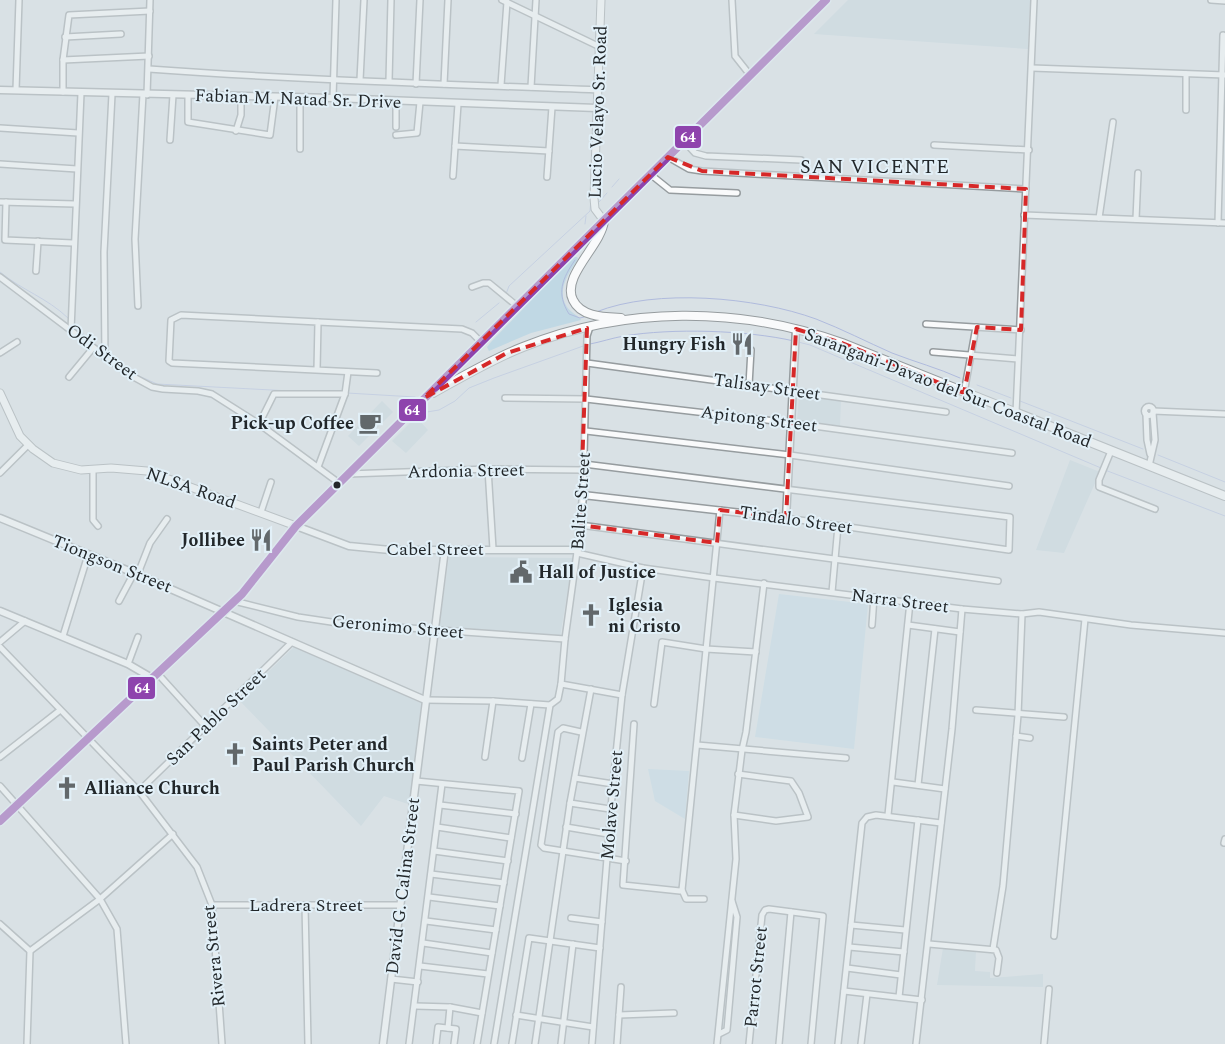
<svg xmlns="http://www.w3.org/2000/svg" width="1225" height="1044" font-family="Spectral,serif">
  <rect width="100%" height="100%" fill="#d9e1e5"/>
  <g fill="#c5d4dc">
    <polygon points="848,0 1030,0 1028,49 814,34"/>
    <polygon points="799,395 841,401 840,426 797,421"/>
    <polygon points="382,401 393,412 359,446 348,436"/>
    <polygon points="416,417 428,430 406,453 392,441"/>
    <polygon points="1070,460 1100,472 1064,553 1036,550"/>
    <polygon points="449,557 573,558 560,637 439,628"/>
    <polygon points="294,647 300,648 421,703 411,805 384,796 361,826 239,700"/>
    <polygon points="943,948 976,950 975,971 990,972 990,978 1043,974 1043,987 937,985"/>
  </g>
  <g fill="#c0d8e4">
    <path d="M573 257H577L578 259C569 273 556 290 567 307 571 313 578 315 581 320L531 333 489 351 487 347 491 342Z"/>
    <polygon points="779,594 868,604 854,749 755,737"/>
    <polygon points="648,769 689,771 685,819 655,801"/>
  </g>
  <g fill="none" stroke-linecap="round" stroke-linejoin="round">
    <g stroke="#b0bbdd" stroke-width="1">
      <polyline points="596,38 597,8"/>
      <polyline points="612,187 619,179"/>
      <polyline points="599,202 607,193"/>
      <polyline points="585,224 586,216"/>
      <path d="M575 260C562 279 556 293 569 314L580 318 584 317"/>
      <path d="M0 272C23 291 46 297 68 318"/>
      <polyline points="506,294 509,286 590,211 591,199"/>
      <path d="M596 312C656 288 756 297 816 319 842 329 867 342 892 353 915 362 938 368 960 378"/>
      <polyline points="476,322 499,303"/>
      <polyline points="74,326 103,351"/>
      <polyline points="798,342 810,345 1101,468"/>
      <path d="M590 344C601 342 612 338 624 336 672 328 746 330 794 341"/>
      <polyline points="109,356 139,376 157,384 310,392"/>
      <polyline points="977,385 1011,398"/>
      <polyline points="347,393 415,397"/>
      <polyline points="1020,401 1143,449"/>
      <polyline points="427,412 439,410 455,401 469,388 494,378 586,345"/>
      <polyline points="1158,455 1225,482"/>
      <polyline points="1105,470 1225,516"/>
    </g>
    <defs>
      <g id="minor">
        <polyline points="502,0 600,47"/>
        <polyline points="732,0 735,56 750,75"/>
        <polyline points="1211,0 1225,1"/>
        <polyline points="65,37 121,34"/>
        <polyline points="63,60 149,56"/>
        <polyline points="1032,68 1225,75"/>
        <path d="M149 69C298 80 448 84 598 90"/>
        <polyline points="360,80 364,0"/>
        <polyline points="389,81 391,0"/>
        <polyline points="416,84 420,0"/>
        <polyline points="444,84 448,0"/>
        <polyline points="501,85 507,2"/>
        <polyline points="531,87 536,0"/>
        <polyline points="16,90 19,0"/>
        <polyline points="63,92 63,60 69,15 150,11"/>
        <polyline points="147,95 150,0"/>
        <polyline points="188,95 188,122 270,135 275,97"/>
        <polyline points="333,98 336,0"/>
        <polyline points="1186,110 1186,74"/>
        <polyline points="396,127 396,101"/>
        <polyline points="0,128 78,133"/>
        <polyline points="236,131 241,115 241,96"/>
        <polyline points="396,135 417,133 420,102"/>
        <polyline points="170,140 173,95"/>
        <polyline points="684,141 695,153 706,156 801,160"/>
        <polyline points="934,145 1029,150"/>
        <polyline points="455,146 549,151"/>
        <polyline points="300,149 300,98"/>
        <polyline points="668,157 689,169 702,171 1026,189"/>
        <polyline points="0,164 77,169"/>
        <polyline points="650,174 670,190 737,193"/>
        <polyline points="453,176 458,104"/>
        <polyline points="547,177 552,107"/>
        <polyline points="0,202 75,204"/>
        <polyline points="6,202 5,240 73,243"/>
        <polyline points="1024,215 1225,223"/>
        <polyline points="1099,218 1113,122"/>
        <polyline points="1136,219 1138,173"/>
        <polyline points="1218,223 1223,35"/>
        <polyline points="36,271 38,241"/>
        <polyline points="0,277 130,375 152,387 163,389 198,391 212,394 259,424 339,483"/>
        <polyline points="472,287 483,283 489,283 517,306"/>
        <polyline points="138,306 135,239 143,94"/>
        <polyline points="318,322 462,329 472,333 481,342"/>
        <polyline points="926,324 1021,330"/>
        <polyline points="71,330 81,93"/>
        <polyline points="933,352 1018,359"/>
        <polyline points="0,353 17,342"/>
        <polyline points="105,358 104,252 112,94"/>
        <polyline points="587,363 946,412"/>
        <polyline points="317,370 318,322 181,315 171,320 169,361 172,363 377,373"/>
        <polyline points="69,377 93,348"/>
        <polyline points="749,385 751,350"/>
        <polyline points="964,393 976,327"/>
        <polyline points="505,398 586,399 792,423 1012,453"/>
        <circle cx="1149" cy="411" r="4.5"/>
        <polyline points="1153,411 1225,414"/>
        <polyline points="1016,413 1034,0"/>
        <polyline points="1146,414 1147,440 1150,454"/>
        <polyline points="259,424 274,394 345,394"/>
        <polyline points="586,431 790,455 1009,486"/>
        <polyline points="1111,451 1099,480 1099,487 1155,509"/>
        <polyline points="584,464 1010,517 1009,550 786,518"/>
        <polyline points="1149,466 1155,440 1153,413"/>
        <polyline points="318,467 345,394 348,372"/>
        <polyline points="488,469 493,549"/>
        <polyline points="93,470 93,520 98,526"/>
        <polyline points="0,473 28,445"/>
        <polyline points="348,474 488,469 584,470"/>
        <polyline points="583,495 587,336 590,327"/>
        <polyline points="261,512 271,482"/>
        <polyline points="580,525 998,581"/>
        <polyline points="577,553 643,568 714,578 962,609 1022,614 1039,612 1131,625 1225,633"/>
        <polyline points="832,592 838,526"/>
        <polyline points="119,601 134,573 139,571 150,543 167,519"/>
        <polyline points="234,601 298,617 338,623 565,639"/>
        <polyline points="872,625 874,597"/>
        <polyline points="908,625 960,632"/>
        <polyline points="63,636 88,555"/>
        <polyline points="0,642 25,621"/>
        <polyline points="0,647 139,791 197,867 212,905 222,1044"/>
        <polyline points="128,664 138,637"/>
        <polyline points="158,674 206,727"/>
        <polyline points="561,684 622,695"/>
        <polyline points="425,700 493,701 550,705"/>
        <polyline points="654,704 662,642 706,649 756,652"/>
        <polyline points="976,710 1064,717"/>
        <polyline points="634,724 623,885 680,891 682,890 720,510"/>
        <polyline points="581,732 563,728 558,732 541,845 544,848 626,861"/>
        <polyline points="1016,736 1030,738"/>
        <polyline points="697,745 846,758"/>
        <polyline points="0,757 59,711"/>
        <polyline points="485,757 493,701"/>
        <polyline points="522,758 531,704"/>
        <polyline points="575,778 613,784"/>
        <polyline points="416,781 519,791 477,1044"/>
        <polyline points="893,782 945,789"/>
        <polyline points="918,785 935,629"/>
        <polyline points="0,786 100,899 117,929 126,1044"/>
        <polyline points="139,791 292,642"/>
        <polyline points="570,803 610,809"/>
        <polyline points="440,805 516,814"/>
        <polyline points="734,815 776,821 808,817 799,793 791,781 738,774"/>
        <polyline points="888,815 910,602"/>
        <polyline points="437,827 511,838"/>
        <polyline points="566,827 608,834"/>
        <polyline points="1224,843 1225,839"/>
        <polyline points="434,851 508,861"/>
        <polyline points="431,874 504,883"/>
        <polyline points="682,890 686,899 704,899"/>
        <polyline points="429,897 500,906"/>
        <polyline points="212,905 400,905"/>
        <polyline points="305,905 308,1044"/>
        <polyline points="571,918 602,922"/>
        <polyline points="426,921 496,930"/>
        <polyline points="0,924 30,951 27,1044"/>
        <polyline points="851,925 905,930"/>
        <polyline points="1054,936 1085,619"/>
        <polyline points="423,943 492,953"/>
        <polyline points="929,944 996,950 999,958 997,973"/>
        <polyline points="849,947 904,952"/>
        <polyline points="993,949 1003,886 1018,715 1022,614"/>
        <polyline points="30,951 100,899 173,834"/>
        <polyline points="420,966 488,974"/>
        <polyline points="847,968 901,975"/>
        <polyline points="391,979 418,982"/>
        <polyline points="844,991 922,1000"/>
        <polyline points="899,997 918,820"/>
        <polyline points="415,1006 450,1007 482,1013"/>
        <polyline points="516,1015 593,1027"/>
        <polyline points="619,1015 674,1013"/>
        <polyline points="448,1028 450,1007"/>
        <polyline points="719,1034 727,1030 737,917 732,901"/>
        <polyline points="409,1044 442,784"/>
        <polyline points="436,1044 438,1027 456,1029 454,1044"/>
        <polyline points="494,1044 550,705 558,699 561,684 565,639 577,552"/>
        <polyline points="512,1044 529,938 600,948"/>
        <polyline points="535,1044 570,803 591,689"/>
        <polyline points="561,1044 573,944"/>
        <polyline points="592,1044 613,784 622,695 643,568"/>
        <polyline points="617,1044 621,987"/>
        <polyline points="717,1044 736,859 734,815 742,750 746,732 764,583"/>
        <polyline points="749,1044 762,915 765,910 769,909 823,916 811,1044"/>
        <polyline points="779,1044 791,912"/>
        <polyline points="838,1044 862,823 867,817 876,815 941,823"/>
        <polyline points="861,1044 867,994"/>
        <polyline points="916,1044 952,729 962,609"/>
        <polyline points="1044,1044 1049,989"/>
      </g>
      <g id="tertiary">
        <polyline points="0,90 333,98 597,108"/>
        <polyline points="0,518 134,573 425,700"/>
        <polyline points="296,526 349,546 390,550 578,550 583,495 786,518 796,329"/>
        <polyline points="0,611 128,664 152,678"/>
        <polyline points="383,1044 445,549"/>
      </g>
      <g id="secondary">
        <polyline points="601,0 594,198 595,209 604,221"/>
        <polyline points="0,393 20,436 33,449 53,463 81,470 111,468 147,471 296,526"/>
      </g>
      <g id="primary">
        <path d="M604 221C601 246 561 276 573 300 581 317 604 317 621 318"/>
        <path d="M433 393C462 377 492 359 523 347 625 306 739 306 842 343L1225 496"/>
        <polyline points="0,821 242,594 296,526 826,0"/>
      </g>
    </defs>
    <use href="#minor" stroke="#969c9f" stroke-width="8"/>
    <use href="#tertiary" stroke="#969c9f" stroke-width="9"/>
    <use href="#secondary" stroke="#969c9f" stroke-width="9"/>
    <use href="#primary" stroke="#969c9f" stroke-width="10"/>
    <use href="#minor" stroke="#f9fafb" stroke-width="5"/>
    <use href="#tertiary" stroke="#f9fafb" stroke-width="6"/>
    <use href="#secondary" stroke="#f9fafb" stroke-width="7"/>
    <use href="#primary" stroke="#f9fafb" stroke-width="8"/>
    <defs>
      <polyline id="bus-1" points="0,821 242,594 296,526 826,0"/>
    </defs>
    <use href="#bus-1" stroke="#e2f0f8" stroke-width="11"/>
    <use href="#bus-1" stroke="#8e44ad" stroke-width="8"/>
  </g>
  <path d="M0 0H1225V1044H0ZM668 157 702 171 1026 189 1021 330 977 327 964 393 842 343 796 329 786 518 720 510 717 543 580 525 587 328 507 353 424 398Z" fill="#d9e1e5" fill-opacity=".55" fill-rule="evenodd"/>
  <path fill="none" stroke="#d62828" stroke-width="4" stroke-dasharray="10 6" stroke-linejoin="round" d="M668 157 702 171 1026 189 1021 330 977 327 964 393 842 343 796 329 786 518 720 510 717 543 580 525 587 328 507 353 424 398Z"/>
  <defs>
    <symbol id="restaurant-bare" viewBox="-9 -9 18 18"><path d="M-5-6h1v4h1v-4h1v4h1v-4h1v5L-1.5 .5V6h-2V.5L-5-1ZM5-6V6H3V1.5H1.5Q1.5-4 5-6Z" fill="#62686b" stroke="#e2f0f8" stroke-width="2.5" paint-order="stroke"/></symbol>
    <symbol id="cafe-bare" viewBox="-9 -9 18 18"><path d="M-5.5-4.5H6V0H3Q3 3.5 0 3.5H-2.5Q-5.5 3.5-5.5 0ZM3-3.2v2h1.7v-2ZM-6 4.5H4V6H-6Z" fill="#62686b" stroke="#e2f0f8" stroke-width="2.5" paint-order="stroke"/></symbol>
    <symbol id="civic-bare" viewBox="-9 -9 18 18"><path d="M-.6-6.5H3V-4.5H.6V-3L4-1V1h2V6H-6V1h2V-1L-.6-3ZM-1.2 2.5V6h2.4V2.5Z" fill="#62686b" stroke="#e2f0f8" stroke-width="2.5" paint-order="stroke"/></symbol>
    <symbol id="church-bare" viewBox="-9 -9 18 18"><path d="M-1.2-6h2.4v3.5h3.3v2.4h-3.3V6h-2.4V-.1h-3.3v-2.4h3.3Z" fill="#62686b" stroke="#e2f0f8" stroke-width="2.5" paint-order="stroke"/></symbol>
  </defs>
  <g fill-rule="evenodd">
    <use href="#restaurant-bare" x="726" y="328" width="32" height="32"/>
    <use href="#cafe-bare" x="354" y="407" width="32" height="32"/>
    <use href="#restaurant-bare" x="245" y="524" width="32" height="32"/>
    <use href="#civic-bare" x="505" y="556" width="32" height="32"/>
    <use href="#church-bare" x="575" y="599" width="32" height="32"/>
    <use href="#church-bare" x="219" y="738" width="32" height="32"/>
    <use href="#church-bare" x="51" y="772" width="32" height="32"/>
  </g>
  <circle fill="#22272a" stroke="#e2f0f8" stroke-width="2" cx="337" cy="485" r="4.5"/>
  <g text-anchor="middle" dominant-baseline="central" stroke-width="4" stroke-linejoin="round" paint-order="stroke">
    <g font-size="18" fill="#22272a" stroke="#e2f0f8">
      <text transform="translate(298 99) rotate(2)">Fabian M. Natad Sr. Drive</text>
      <text transform="translate(598 112) rotate(-88)">Lucio Velayo Sr. Road</text>
      <text transform="translate(102 352) rotate(36)">Odi Street</text>
      <text transform="translate(767 387) rotate(8)">Talisay Street</text>
      <text transform="translate(948 388) rotate(21)">Sarangani-Davao del Sur Coastal Road</text>
      <text transform="translate(759 419) rotate(7)">Apitong Street</text>
      <text transform="translate(466 471) rotate(-1)">Ardonia Street</text>
      <text transform="translate(191 488) rotate(19)">NLSA Road</text>
      <text transform="translate(581 501) rotate(-86)">Balite Street</text>
      <text transform="translate(796 520) rotate(8)">Tindalo Street</text>
      <text x="435" y="549">Cabel Street</text>
      <text transform="translate(112 564) rotate(22)">Tiongson Street</text>
      <text transform="translate(900 601) rotate(7)">Narra Street</text>
      <text transform="translate(398 627) rotate(5)">Geronimo Street</text>
      <text transform="translate(216 717) rotate(-44)">San Pablo Street</text>
      <text transform="translate(612 805) rotate(-85)">Molave Street</text>
      <text transform="translate(403 886) rotate(-83)">David G. Calina Street</text>
      <text x="306" y="905">Ladrera Street</text>
      <text transform="translate(214 956) rotate(-96)">Rivera Street</text>
      <text transform="translate(756 977) rotate(-84)">Parrot Street</text>
    </g>
    <g font-size="18" font-weight="bold" fill="#22272a" stroke="#e2f0f8" text-anchor="start">
      <text x="726" y="344" text-anchor="end">Hungry Fish</text>
      <text x="354" y="423" text-anchor="end">Pick-up Coffee</text>
      <text x="245" y="540" text-anchor="end">Jollibee</text>
      <text x="538" y="572">Hall of Justice</text>
      <text x="608" y="605">Iglesia<tspan x="608" dy="21">ni Cristo</tspan></text>
      <text x="252" y="744">Saints Peter and<tspan x="252" dy="21">Paul Parish Church</tspan></text>
      <text x="84" y="788">Alliance Church</text>
    </g>
    <g font-size="20" letter-spacing="1" fill="#22272a" stroke="#e2f0f8">
      <text x="875" y="167">SAN VICENTE</text>
    </g>
  </g>
  <g stroke="#e2f0f8" stroke-width="2">
    <rect x="674" y="125" width="28" height="24" rx="5" fill="#8e44ad"/>
    <rect x="398" y="398" width="29" height="24" rx="5" fill="#8e44ad"/>
    <rect x="127" y="676" width="29" height="24" rx="5" fill="#8e44ad"/>
  </g>
  <g font-size="14" text-anchor="middle" font-weight="bold" fill="#fff">
    <text x="688" y="142">64</text>
    <text x="412" y="415">64</text>
    <text x="142" y="693">64</text>
  </g>
</svg>
